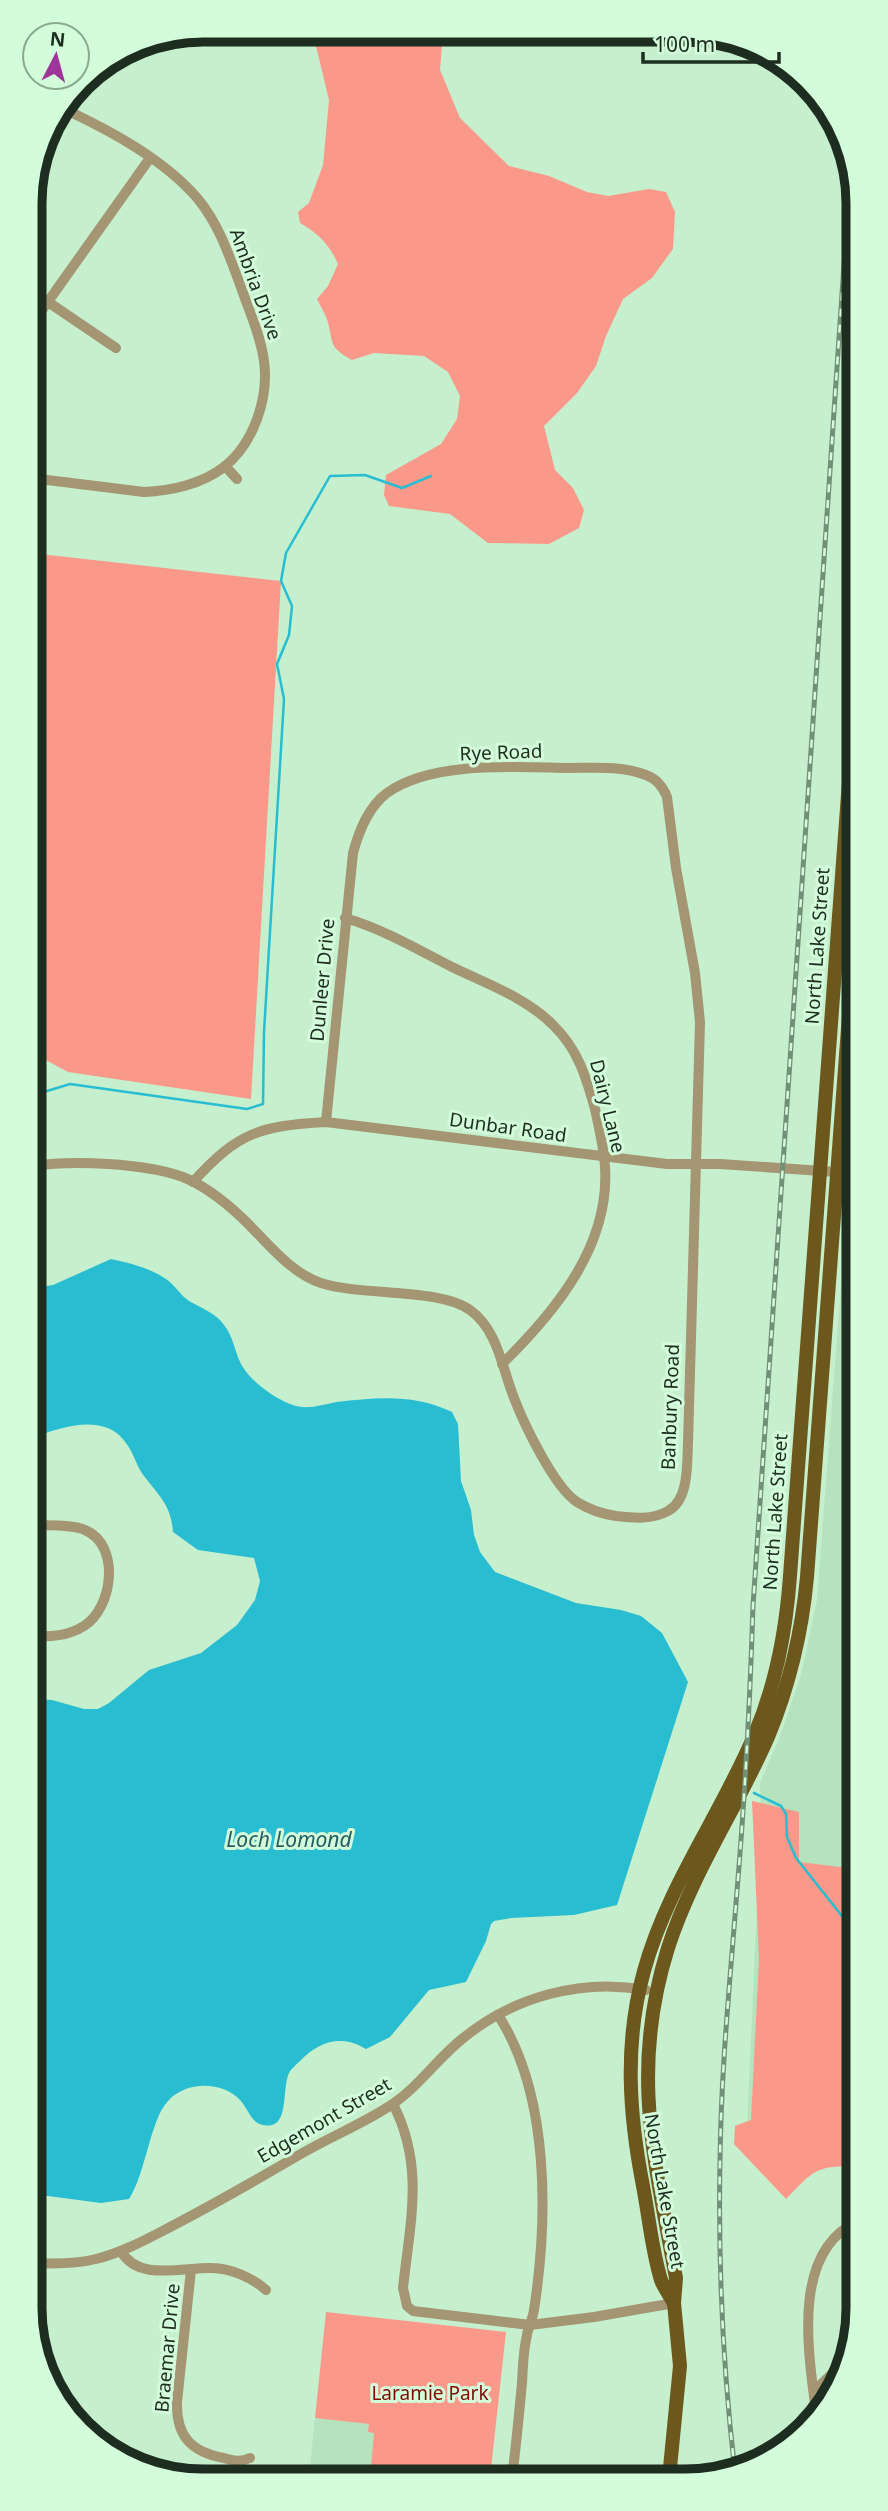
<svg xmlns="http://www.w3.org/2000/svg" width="888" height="2511" font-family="'Noto Sans',sans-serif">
  <rect width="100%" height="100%" fill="#c6efcd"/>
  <g fill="#b5e3be">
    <polygon points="856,1090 858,2166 746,2151 761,1814 760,1783 779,1739 801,1675 817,1600"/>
    <polygon points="315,2418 377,2425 371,2478 309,2478"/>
  </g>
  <g fill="#fa998a">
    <path d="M308 30 437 31 442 45 440 70 460 118 509 166 549 176 587 192 608 196 649 189 666 192 675 212 673 249 652 278 623 299 606 336 596 366 577 393 544 426 555 470 573 488 584 510 579 528 549 544 488 543 450 514 389 506 384 495 386 475 441 444 457 419 460 396 448 372 424 356 374 353 352 360C327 346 334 343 327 319 324 312 320 305 317 299L328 286 338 264C329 244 319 234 300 223L298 212 309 203 323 165 329 100 316 46Z"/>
    <polygon points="31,553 281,581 251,1099 68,1072 31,1052"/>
    <path d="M752 1801 799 1812V1862L857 1869 858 2166C816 2166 815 2169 786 2199L734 2144 735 2126 751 2120 759 1959Z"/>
    <polygon points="326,2312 506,2332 490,2478 370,2478 374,2433 368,2432 369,2424 315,2418"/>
  </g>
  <path fill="#29bdd2" d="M111 1259C130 1263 150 1268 166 1279 175 1285 180 1295 189 1301 201 1308 216 1313 224 1325 233 1336 235 1352 241 1364 250 1381 273 1397 290 1404 307 1411 320 1405 337 1402 377 1397 415 1394 452 1412L458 1424 461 1481 471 1510 474 1535 480 1552 495 1572 576 1603 621 1610 641 1616 662 1633 688 1682 617 1905 574 1915 511 1918 494 1921 491 1924 486 1941 466 1982 429 1990 390 2037 366 2049C342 2034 319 2041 300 2061 297 2064 291 2069 289 2073 283 2085 287 2116 276 2123 270 2127 261 2126 256 2122 249 2116 246 2106 240 2100 222 2081 186 2081 168 2101 150 2120 146 2173 129 2199L101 2203 33 2194 32 1699 52 1700 84 1709H98L109 1703 149 1670 201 1653 237 1625 255 1600 260 1581 254 1558 198 1550 173 1532C171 1505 160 1497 144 1476 136 1466 134 1453 126 1443 105 1412 61 1427 32 1438V1288L53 1285Z"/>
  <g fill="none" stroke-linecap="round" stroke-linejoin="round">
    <g stroke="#29bdd2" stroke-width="2.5">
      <polyline points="31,1100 34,1095 70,1084 247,1109 263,1104 264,1032 284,699 277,664 289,635 292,606 281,581 286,553 330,476 365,475 402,488 431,476"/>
      <polyline points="754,1793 781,1806 786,1814 787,1837 796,1858 857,1935"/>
    </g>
    <g stroke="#a49672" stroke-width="10">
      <polyline points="48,302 116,348"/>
      <polyline points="30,327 150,158"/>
      <polyline points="225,466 237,479"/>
      <path d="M31 478 144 492C171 491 202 484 224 467 254 443 269 398 264 361 261 337 250 313 242 290 230 258 220 226 198 199 164 159 109 130 62 108"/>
      <path d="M345 918C383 929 417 949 452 967 485 983 527 998 553 1025 578 1049 586 1077 595 1109 599 1128 604 1148 605 1167 610 1246 555 1312 502 1364"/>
      <path d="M32 1166C73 1160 144 1163 183 1177 203 1185 225 1202 240 1216 265 1239 288 1272 321 1283 361 1296 440 1288 470 1310 498 1330 502 1368 514 1398 524 1424 554 1487 577 1502 588 1509 603 1514 616 1516 634 1518 652 1520 668 1511 689 1500 687 1464 688 1443L700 1022 695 973 676 868 667 797C663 787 657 779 646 775 621 765 592 768 566 768 514 767 431 761 387 793 368 807 359 831 353 853L326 1122"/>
      <path d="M193 1182C238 1132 260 1126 326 1122L667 1164H720L837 1172"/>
      <path d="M32 1525C48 1526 70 1524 85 1530 121 1545 113 1608 84 1626 68 1636 51 1637 32 1636"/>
      <path d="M498 2015C550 2095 548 2219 534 2310 533 2318 528 2327 527 2335 523 2351 523 2367 522 2383 519 2415 516 2446 512 2478"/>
      <path d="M393 2104C425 2166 410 2222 403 2288L407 2306 413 2311 530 2325 594 2317 674 2303"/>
      <path d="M121 2251C138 2282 183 2267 212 2268 230 2268 253 2278 266 2290"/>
      <path d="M33 2263C54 2264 76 2264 96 2259 124 2252 149 2238 174 2225 216 2203 258 2179 299 2155 328 2138 360 2125 388 2107 416 2090 436 2060 462 2039 513 1997 581 1978 646 1990"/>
      <path d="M191 2270 177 2402C176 2436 191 2452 224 2458 234 2461 241 2462 250 2458"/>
      <polyline points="34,2344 36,2263"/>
      <polyline points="814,2391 840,2366 848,2362"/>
      <path d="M817 2420C810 2360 788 2253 858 2221"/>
    </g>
    <g stroke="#6c581c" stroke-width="14">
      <path d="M674 2303C670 2296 664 2288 661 2280 652 2251 649 2217 643 2186 629 2114 624 2043 644 1971 667 1887 720 1816 754 1736 776 1685 786 1632 790 1576L856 687"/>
      <path d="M669 2478 680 2366 674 2303 676 2278C654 2158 630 2069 668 1948 692 1873 737 1808 768 1737 789 1686 802 1632 807 1577L856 921"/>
    </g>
    <defs>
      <path id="rail" d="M735 2472C723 2369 718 2264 720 2160 721 2070 730 1981 737 1891 745 1796 750 1701 753 1606L851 161"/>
    </defs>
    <use href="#rail" stroke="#728f77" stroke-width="5"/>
    <use href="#rail" stroke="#d3fcda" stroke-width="2.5" stroke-dasharray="8" stroke-linecap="butt"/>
  </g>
  <g text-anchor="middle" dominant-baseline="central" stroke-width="6" stroke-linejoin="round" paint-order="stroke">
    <g font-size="19" fill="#1d2d20" stroke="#d3fcda">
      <text transform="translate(256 284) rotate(70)">Ambria Drive</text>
      <text transform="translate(501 752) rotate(-2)">Rye Road</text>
      <text transform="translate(817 946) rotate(-86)">North Lake Street</text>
      <text transform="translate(322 980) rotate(-85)">Dunleer Drive</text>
      <text transform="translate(608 1106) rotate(76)">Dairy Lane</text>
      <text transform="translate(508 1127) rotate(8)">Dunbar Road</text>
      <text transform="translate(670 1407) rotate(-88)">Banbury Road</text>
      <text transform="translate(775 1512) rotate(-86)">North Lake Street</text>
      <text transform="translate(324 2120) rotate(-30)">Edgemont Street</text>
      <text transform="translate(665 2191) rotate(80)">North Lake Street</text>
      <text transform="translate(167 2348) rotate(-85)">Braemar Drive</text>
    </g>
    <g font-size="19" fill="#800c04" stroke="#d3fcda">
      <text x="430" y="2393">Laramie Park</text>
    </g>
    <g font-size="21" font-style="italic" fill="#255d66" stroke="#d3fcda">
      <text x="289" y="1839">Loch Lomond</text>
    </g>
  </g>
  <path d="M0 0H888V2511H0ZM203 42H685A161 161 0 0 1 846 203V2308A161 161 0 0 1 685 2469H203A161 161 0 0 1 42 2308V203A161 161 0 0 1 203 42Z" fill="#d3fcda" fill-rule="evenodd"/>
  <path fill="none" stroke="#1d2d20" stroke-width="9" d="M203 42H685A161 161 0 0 1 846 203V2308A161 161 0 0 1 685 2469H203A161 161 0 0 1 42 2308V203A161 161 0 0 1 203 42Z"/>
  <g transform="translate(56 56) rotate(6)"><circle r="33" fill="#d3fcda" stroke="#8aa990" stroke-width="2"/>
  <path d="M0-5L12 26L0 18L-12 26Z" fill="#9e3598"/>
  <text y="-10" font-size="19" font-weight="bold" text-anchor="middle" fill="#1d2d20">N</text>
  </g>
  <path d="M643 52v10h136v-10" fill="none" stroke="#1d2d20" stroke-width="3.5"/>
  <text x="654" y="52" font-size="21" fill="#1d2d20" stroke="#d3fcda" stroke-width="5" paint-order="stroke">100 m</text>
</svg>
